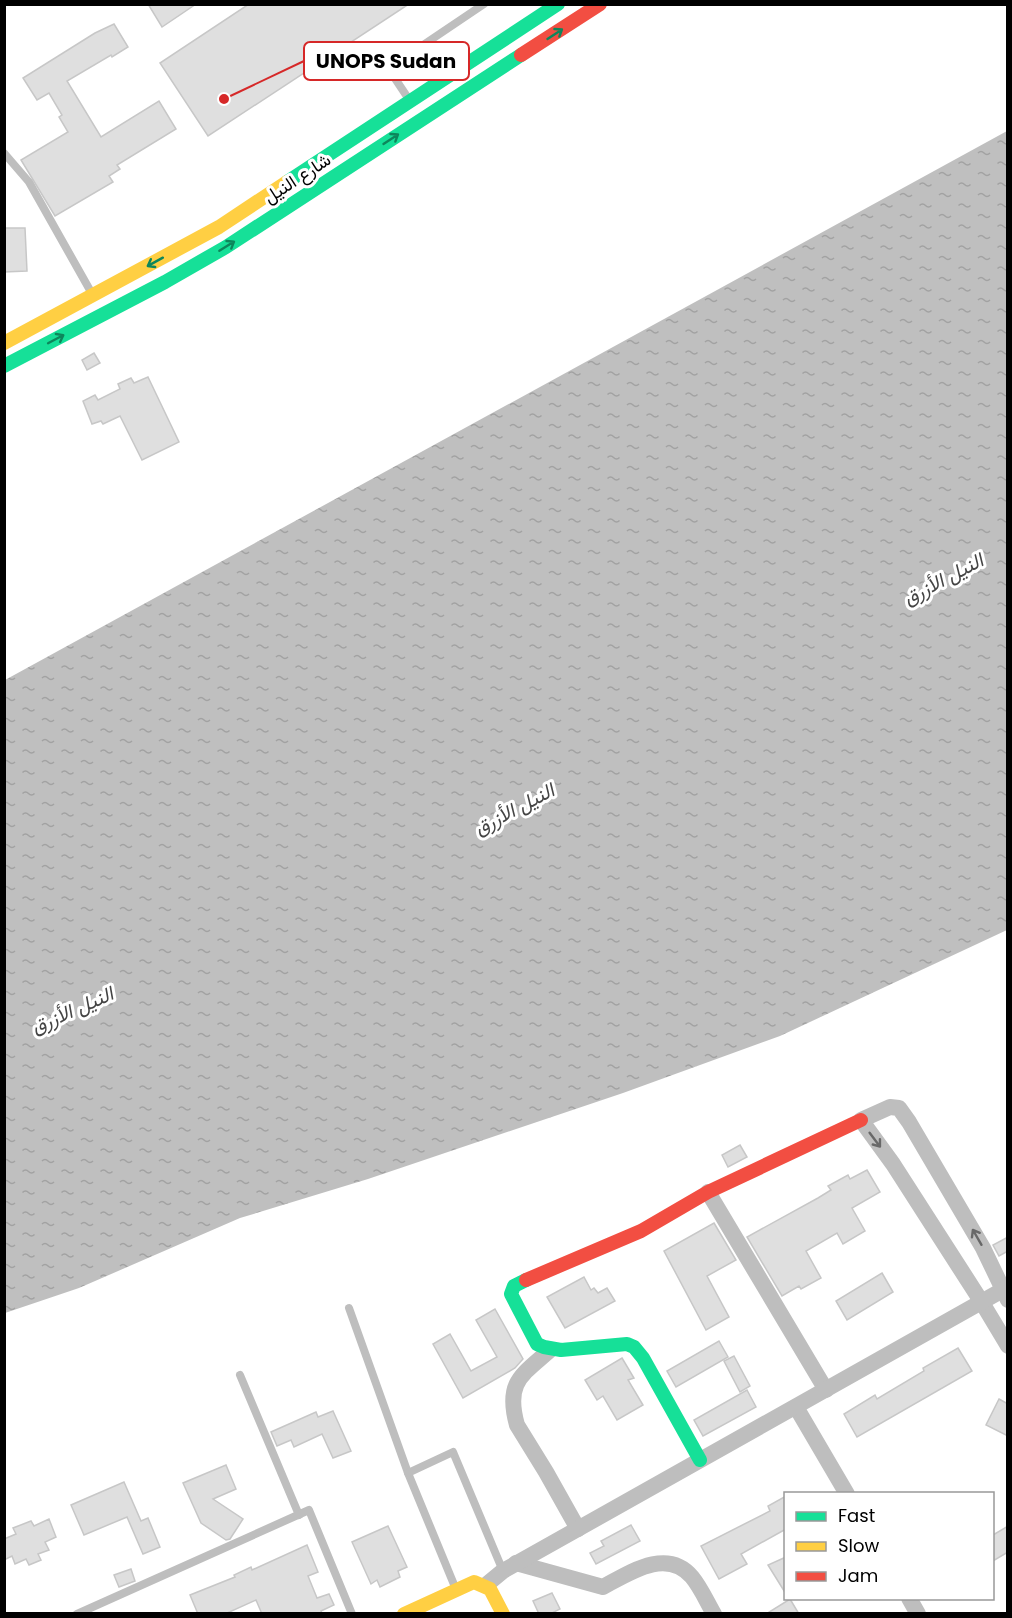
<svg xmlns="http://www.w3.org/2000/svg" width="1012" height="1618" font-family="Poppins,Vazirmatn,sans-serif">
  <defs>
    <pattern id="water-ripples" width="26" height="14" patternUnits="userSpaceOnUse" patternTransform="scale(1.5)"><rect width="26" height="14" fill="#bfbfbf"/><path d="M2 4q2-2 4 0t4 0M15 11q2-2 4 0t4 0" fill="none" stroke="#a2a2a2"/></pattern>
  </defs>
  <rect width="100%" height="100%" fill="#fff"/>
  <polygon fill="url(#water-ripples)" points="1007,131 1007,930 780,1036 623,1093 368,1179 240,1218 79,1288 5,1313 5,680"/>
  <g fill="#dfdfdf" stroke="#c7c7c7" stroke-width="1.5">
    <polygon points="148,4 196,4 162,27"/>
    <polygon points="249,4 409,4 208,136 160,63"/>
    <polygon points="114,24 128,47 112,57 111,55 67,81 101,137 159,101 176,129 117,165 120,169 109,176 113,182 55,216 21,160 68,132 59,117 62,115 49,93 37,100 23,78 95,33"/>
    <polygon points="4,228 25,228 27,271 4,272"/>
    <polygon points="94,353 100,363 87,370 82,360"/>
    <polygon points="148,377 179,442 142,460 120,416 103,424 101,421 92,424 83,401 95,395 98,400 120,389 118,384 131,378 134,383"/>
    <polygon points="740,1145 747,1157 728,1167 722,1155"/>
    <polygon points="867,1170 880,1192 852,1208 865,1231 843,1244 837,1233 806,1251 821,1278 801,1289 799,1286 782,1296 747,1237 818,1198 831,1190 828,1186 848,1175 850,1179"/>
    <polygon points="714,1223 736,1260 707,1276 729,1317 706,1330 664,1251"/>
    <polygon points="1008,1237 1008,1251 999,1256 993,1245"/>
    <polygon points="882,1273 893,1292 847,1320 836,1301"/>
    <polygon points="584,1277 591,1290 594,1288 598,1293 607,1288 615,1301 565,1328 547,1297"/>
    <polygon points="495,1309 523,1359 515,1368 463,1398 433,1344 450,1334 471,1371 497,1357 476,1320"/>
    <polygon points="719,1341 728,1357 676,1387 667,1371"/>
    <polygon points="958,1348 972,1371 857,1437 844,1414 875,1395 877,1399 924,1371 923,1368"/>
    <polygon points="734,1356 750,1386 740,1392 724,1361"/>
    <polygon points="622,1358 634,1378 628,1380 643,1405 617,1420 603,1396 597,1400 585,1380"/>
    <polygon points="747,1390 756,1407 703,1436 694,1420"/>
    <polygon points="999,1399 1008,1404 1008,1436 986,1425"/>
    <polygon points="333,1411 351,1451 333,1458 322,1434 294,1447 291,1440 277,1446 271,1432 316,1412 318,1417"/>
    <polygon points="226,1465 236,1489 213,1499 243,1519 230,1539 226,1540 201,1523 183,1483"/>
    <polygon points="124,1482 141,1521 148,1518 160,1547 143,1554 127,1517 84,1535 71,1505"/>
    <polygon points="786,1496 786,1529 741,1554 747,1564 719,1579 701,1546 770,1511 768,1506"/>
    <polygon points="49,1519 56,1537 45,1542 49,1550 38,1554 41,1560 29,1565 26,1559 15,1564 12,1556 4,1560 4,1539 16,1534 13,1528 31,1521 34,1526"/>
    <polygon points="631,1525 640,1541 596,1564 590,1553 604,1546 601,1541"/>
    <polygon points="388,1526 407,1567 398,1571 400,1577 380,1587 377,1580 371,1584 352,1542"/>
    <polygon points="1008,1526 1008,1552 993,1561 993,1535"/>
    <polygon points="307,1545 318,1572 308,1576 317,1598 329,1594 334,1605 321,1611 322,1614 262,1614 256,1600 225,1614 198,1614 190,1595 235,1577 234,1575 251,1567 252,1570"/>
    <polygon points="786,1557 786,1594 768,1565"/>
    <polygon points="131,1569 135,1581 119,1587 114,1575"/>
    <polygon points="552,1593 560,1609 550,1614 539,1614 533,1601"/>
    <polygon points="790,1599 799,1614 766,1614"/>
  </g>
  <g fill="none" stroke-linecap="round" stroke-linejoin="round">
    <g stroke="#bebebe" stroke-width="8">
      <polyline points="408,98 390,71 392,66 484,4"/>
      <polyline points="4,153 29,182 91,292"/>
      <polyline points="349,1308 408,1473 455,1587"/>
      <polyline points="240,1375 299,1515"/>
      <polyline points="408,1473 453,1452 503,1571"/>
      <polyline points="77,1614 309,1510 352,1614"/>
    </g>
    <g stroke="#bebebe" stroke-width="16">
      <polyline points="708,1192 826,1390"/>
      <polyline points="1008,1300 983,1248 909,1122 899,1108 890,1107 861,1120 893,1164 981,1301 1008,1346"/>
      <path d="M550 1350C522 1375 505 1382 517 1425L546 1472 578 1529"/>
      <polyline points="796,1407 847,1494"/>
      <path d="M516 1563 603 1587C629 1573 667 1547 692 1577 701 1588 707 1602 714 1614"/>
      <polyline points="486,1585 503,1571 1008,1287"/>
      <polyline points="909,1598 918,1614"/>
    </g>
    <g stroke="#16e098" stroke-width="14">
      <polyline points="287,182 558,4"/>
      <polyline points="4,366 165,282 226,247 521,55"/>
      <polyline points="526,1280 514,1286 511,1294 537,1344 544,1347 561,1350 627,1344 634,1347 643,1358 700,1460"/>
    </g>
    <g stroke="#ffcf43" stroke-width="14">
      <polyline points="4,343 219,227 287,182"/>
      <polyline points="404,1614 474,1582 490,1589 503,1614"/>
    </g>
    <g stroke="#f24e42" stroke-width="14">
      <polyline points="521,55 600,4"/>
      <polyline points="526,1280 641,1231 708,1192 861,1120"/>
    </g>
  </g>
  <defs><path id="oneway-shaft" d="M-6 0H5M1.5-3L5.5 0L1.5 3" fill="none" stroke-width="1.6" stroke-linecap="round" stroke-linejoin="round" transform="scale(1.5)"/></defs>
  <g stroke="#0d865b">
    <use href="#oneway-shaft" transform="translate(555 34) rotate(-33)"/>
    <use href="#oneway-shaft" transform="translate(391 139) rotate(-33)"/>
    <use href="#oneway-shaft" transform="translate(227 246) rotate(-32)"/>
    <use href="#oneway-shaft" transform="translate(155 262) rotate(151)"/>
    <use href="#oneway-shaft" transform="translate(56 339) rotate(-28)"/>
  </g>
  <g stroke="#686868">
    <use href="#oneway-shaft" transform="translate(875 1140) rotate(53)"/>
    <use href="#oneway-shaft" transform="translate(977 1237) rotate(-120)"/>
  </g>
  <g text-anchor="middle" dominant-baseline="central" stroke-width="6" stroke-linejoin="round" paint-order="stroke">
    <g font-size="18" fill="#000" stroke="#fff">
      <text transform="translate(297 178) rotate(-33)">شارع النيل</text>
    </g>
    <g font-size="20" font-style="italic" fill="#444" stroke="#fff">
      <text transform="translate(943 579) rotate(-28)">النيل الأزرق</text>
      <text transform="translate(514 809) rotate(-28)">النيل الأزرق</text>
      <text transform="translate(72 1010) rotate(-24)">النيل الأزرق</text>
    </g>
  </g>
  <path fill="none" stroke="#d62828" stroke-width="2" d="M224 99L304 61"/>
  <circle fill="#d62828" stroke="#fff" stroke-width="2" cx="224" cy="99" r="6"/>
  <rect fill="#fff" stroke="#d62828" stroke-width="2" x="304" y="42" width="165" height="38" rx="6"/>
  <g font-size="20" text-anchor="middle" font-weight="bold" fill="#000">
    <text x="386" y="68">UNOPS Sudan</text>
  </g>
  <rect width="1012" height="1618" fill="none" stroke="#000000" stroke-width="12"/>
  <rect x="784" y="1492" width="210" height="108" fill="#ffffff" stroke="#999999" stroke-width="1.5"/>
  <rect x="796" y="1512" width="30" height="9" fill="#16e098" stroke="#999999" stroke-width="1.5"/>
  <text x="838" y="1522" font-size="18" fill="#000000">Fast</text>
  <rect x="796" y="1542" width="30" height="9" fill="#ffcf43" stroke="#999999" stroke-width="1.5"/>
  <text x="838" y="1552" font-size="18" fill="#000000">Slow</text>
  <rect x="796" y="1572" width="30" height="9" fill="#f24e42" stroke="#999999" stroke-width="1.5"/>
  <text x="838" y="1582" font-size="18" fill="#000000">Jam</text>
</svg>
